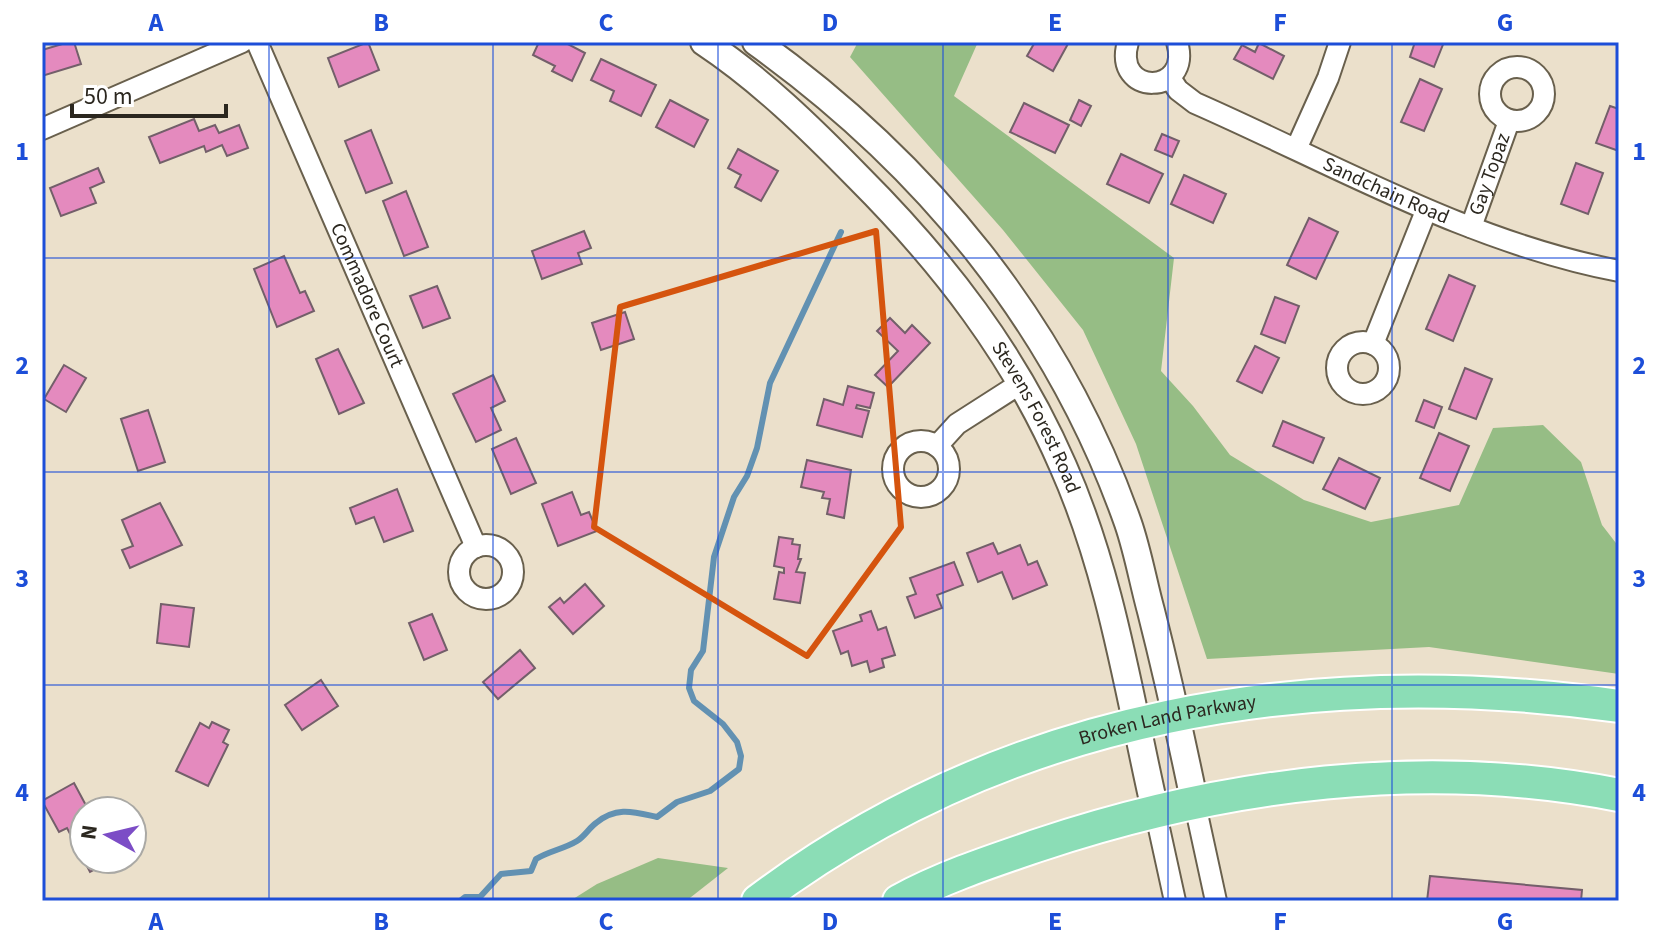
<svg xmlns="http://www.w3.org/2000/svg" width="1661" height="943" font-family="'Source Sans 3',sans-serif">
  <rect width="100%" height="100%" fill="#ebe0cb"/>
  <g fill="#96bd85">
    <polygon points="858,42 978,42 954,96 1174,258 1161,371 1193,406 1230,455 1304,500 1371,522 1459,505 1493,428 1543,425 1581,462 1602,525 1619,547 1619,674 1429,647 1207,659 1136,444 1083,330 1003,230 850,57"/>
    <polygon points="658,858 728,868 686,901 570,901 597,884"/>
  </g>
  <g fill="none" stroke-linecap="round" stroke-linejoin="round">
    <path stroke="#6291b2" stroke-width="6" d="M460 901 465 897H480L501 874 531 871 536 859C549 851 564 849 577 841 585 836 589 828 596 823 617 806 634 812 657 817L677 802 710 791 739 769 741 756 737 742 723 724 694 701 689 688 691 670 703 651 714 557 734 497 747 476 757 448 770 383 841 232"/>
  </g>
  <g fill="#e48abe" stroke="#735f6a" stroke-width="2">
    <polygon points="69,42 74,42 81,64 42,76 42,50"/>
    <polygon points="368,42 379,70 339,87 328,58"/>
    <polygon points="539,42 564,42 585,53 572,81 552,71 555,66 533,55"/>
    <polygon points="1035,42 1069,42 1053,71 1027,56"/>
    <polygon points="1415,42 1444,42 1434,67 1410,57"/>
    <polygon points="1259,43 1284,56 1273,79 1234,59 1242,45 1255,52"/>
    <polygon points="601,59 656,85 641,116 610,101 614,91 591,80"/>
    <polygon points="1420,79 1442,89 1424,131 1401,122"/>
    <polygon points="670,100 708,120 694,147 656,127"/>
    <polygon points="1079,100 1091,106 1081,126 1070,120"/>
    <polygon points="1024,103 1069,125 1055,153 1010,132"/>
    <polygon points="1610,106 1619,109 1619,151 1596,143"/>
    <polygon points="194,119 199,131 215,125 219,133 239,125 248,148 227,156 222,145 206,152 204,146 160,163 149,137"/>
    <polygon points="371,130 392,183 366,193 345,141"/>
    <polygon points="1162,134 1179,141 1172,157 1155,150"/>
    <polygon points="738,149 778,171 761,201 735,187 741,175 728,168"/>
    <polygon points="1121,154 1163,174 1149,203 1107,184"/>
    <polygon points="1576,163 1603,173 1588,214 1561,204"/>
    <polygon points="98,168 104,182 90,188 96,203 61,216 50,188"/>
    <polygon points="1184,175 1226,194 1213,223 1171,204"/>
    <polygon points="406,191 428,247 404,256 383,201"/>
    <polygon points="1309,218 1338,232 1316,279 1287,265"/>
    <polygon points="584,231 591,248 578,253 582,264 542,279 532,251"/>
    <polygon points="284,256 300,293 305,291 314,311 277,327 254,269"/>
    <polygon points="1449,275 1475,286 1453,341 1426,329"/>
    <polygon points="437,286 450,318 423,328 410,296"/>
    <polygon points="1275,297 1299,306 1285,343 1261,334"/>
    <polygon points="625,312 634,339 601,350 592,323"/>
    <polygon points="890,318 905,333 912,325 930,343 888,387 875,375 898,351 877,331"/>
    <polygon points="1255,346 1279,358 1262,393 1237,381"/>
    <polygon points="338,349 364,403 339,414 316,359"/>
    <polygon points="64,365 86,378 66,412 44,399"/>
    <polygon points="1465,368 1492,379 1476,419 1449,409"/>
    <polygon points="493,375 505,401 491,408 501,430 476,442 453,394"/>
    <polygon points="848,386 874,393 870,408 857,405 856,408 869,411 862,437 817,425 824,399 843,405"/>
    <polygon points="1424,400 1442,407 1434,428 1416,421"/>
    <polygon points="148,410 165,462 138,471 121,419"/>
    <polygon points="1283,421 1324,438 1313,463 1273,446"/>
    <polygon points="1439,433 1469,446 1450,491 1420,478"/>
    <polygon points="516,438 536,483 511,494 492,449"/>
    <polygon points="1339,458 1380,478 1365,509 1323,489"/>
    <polygon points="807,460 851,470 844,518 827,514 830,499 822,498 824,492 801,487"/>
    <polygon points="397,489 413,531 384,542 374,517 356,524 350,508"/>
    <polygon points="572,492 581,515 589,512 597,531 558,546 542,504"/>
    <polygon points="160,503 182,545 130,568 122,550 133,546 122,520"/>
    <polygon points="779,537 793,539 792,544 800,545 798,559 801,559 796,572 805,573 800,603 774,599 779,572 784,573 784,568 774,566"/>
    <polygon points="993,543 998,554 1020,545 1028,565 1037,561 1047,585 1013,599 1002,572 978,582 967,553"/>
    <polygon points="954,562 963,585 937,595 942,608 915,618 907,597 916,594 910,578"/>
    <polygon points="585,584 604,606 573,634 549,607 560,598 564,603"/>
    <polygon points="161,604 194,608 189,647 157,643"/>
    <polygon points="871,611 878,630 886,627 895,655 882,659 884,667 870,672 867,661 852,666 848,651 841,654 833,631 862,621 860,615"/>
    <polygon points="432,614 447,650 424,660 409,623"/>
    <polygon points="520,650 535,668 498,699 483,682"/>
    <polygon points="321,680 338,706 302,730 285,705"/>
    <polygon points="212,722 229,730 223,742 228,745 208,786 176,771 200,723 209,728"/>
    <polygon points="74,783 89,811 84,811 84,859 114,859 90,872 67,828 59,832 42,801"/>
    <polygon points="1430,876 1582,890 1581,901 1427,901"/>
  </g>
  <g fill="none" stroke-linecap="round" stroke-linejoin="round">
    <defs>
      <g id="minor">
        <path id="s1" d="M257 42 476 547"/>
        <path d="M1128 42C1112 97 1193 96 1177 42"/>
        <circle cx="1517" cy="94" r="27"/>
        <path id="s2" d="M1170 78 1178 90 1195 103C1334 164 1468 242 1619 271"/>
        <polyline points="42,129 242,42"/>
        <polyline points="1297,147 1328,78 1340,42"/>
        <path id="s3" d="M1471 227 1509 121"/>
        <circle cx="1363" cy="368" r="26"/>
        <polyline points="1373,344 1426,211"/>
        <circle cx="921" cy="469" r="28"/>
        <polyline points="937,446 957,424 1021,383"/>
        <circle cx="486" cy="572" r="27"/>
        <polyline points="1194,800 1216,901"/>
        <polyline points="1155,810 1175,901"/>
      </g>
      <g id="tertiary">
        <path id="s4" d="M704 42C761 80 810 128 858 177 943 262 1015 355 1063 466 1111 574 1129 695 1155 810"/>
        <path d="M756 42C926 164 1058 324 1128 523 1138 552 1143 582 1151 611 1167 674 1181 737 1194 800"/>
      </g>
      <g id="primary">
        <path id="s5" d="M758 901C1008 713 1314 663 1619 706"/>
        <path d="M899 901C943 877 992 861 1039 845 1225 783 1425 757 1619 795"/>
      </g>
    </defs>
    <use href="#minor" stroke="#69604d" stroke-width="24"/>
    <use href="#tertiary" stroke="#69604d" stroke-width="30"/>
    <use href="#primary" stroke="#fff" stroke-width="36"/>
    <use href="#minor" stroke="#fff" stroke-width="20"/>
    <use href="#tertiary" stroke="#fff" stroke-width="26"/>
    <use href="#primary" stroke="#8bddb6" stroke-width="32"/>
  </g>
  <path fill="none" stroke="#d5540e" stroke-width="6" stroke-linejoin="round" d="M876 231 901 527 807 656 594 527 620 307Z"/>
  <path fill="none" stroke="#1d4ed8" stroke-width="2" stroke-opacity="0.55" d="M269 42V901M493 42V901M718 42V901M943 42V901M1168 42V901M1392 42V901M42 258H1619M42 472H1619M42 685H1619"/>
  <g text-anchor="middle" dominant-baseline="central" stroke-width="8" stroke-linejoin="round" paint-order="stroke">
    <g font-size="20" fill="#2b271f" stroke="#fff">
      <text stroke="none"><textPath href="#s3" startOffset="56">Gay Topaz</textPath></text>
      <text stroke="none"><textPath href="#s2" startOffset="246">Sandchain Road</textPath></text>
      <text stroke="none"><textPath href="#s1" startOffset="276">Commadore Court</textPath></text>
      <text stroke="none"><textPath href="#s4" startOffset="506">Stevens Forest Road</textPath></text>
      <text stroke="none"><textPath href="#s5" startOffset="452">Broken Land Parkway</textPath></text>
    </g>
  </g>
  <rect width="1661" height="943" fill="none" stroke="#ffffff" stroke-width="88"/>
  <g transform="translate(108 835) rotate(278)"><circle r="38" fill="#ffffff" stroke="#aaa9a5" stroke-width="2"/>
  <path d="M0-6L14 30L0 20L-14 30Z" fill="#7c4dc6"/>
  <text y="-12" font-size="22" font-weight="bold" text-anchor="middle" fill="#2b271f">N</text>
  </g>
  <path d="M72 104v12h154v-12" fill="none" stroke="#2b271f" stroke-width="4"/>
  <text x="84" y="104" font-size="24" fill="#2b271f" stroke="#ffffff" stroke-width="6" paint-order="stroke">50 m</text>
  <rect x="44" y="44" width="1573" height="855" fill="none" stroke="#1d4ed8" stroke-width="3"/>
  <g font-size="26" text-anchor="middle" font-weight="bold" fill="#1d4ed8">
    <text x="156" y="31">A</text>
    <text x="381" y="31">B</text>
    <text x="606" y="31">C</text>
    <text x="830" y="31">D</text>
    <text x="1055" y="31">E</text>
    <text x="1280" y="31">F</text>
    <text x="1505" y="31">G</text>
    <text x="22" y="160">1</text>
    <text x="1639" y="160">1</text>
    <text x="22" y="374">2</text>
    <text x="1639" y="374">2</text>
    <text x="22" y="587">3</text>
    <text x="1639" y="587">3</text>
    <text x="22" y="801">4</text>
    <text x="1639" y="801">4</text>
    <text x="156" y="930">A</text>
    <text x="381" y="930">B</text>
    <text x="606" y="930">C</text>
    <text x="830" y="930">D</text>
    <text x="1055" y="930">E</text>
    <text x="1280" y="930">F</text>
    <text x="1505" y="930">G</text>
  </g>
</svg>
